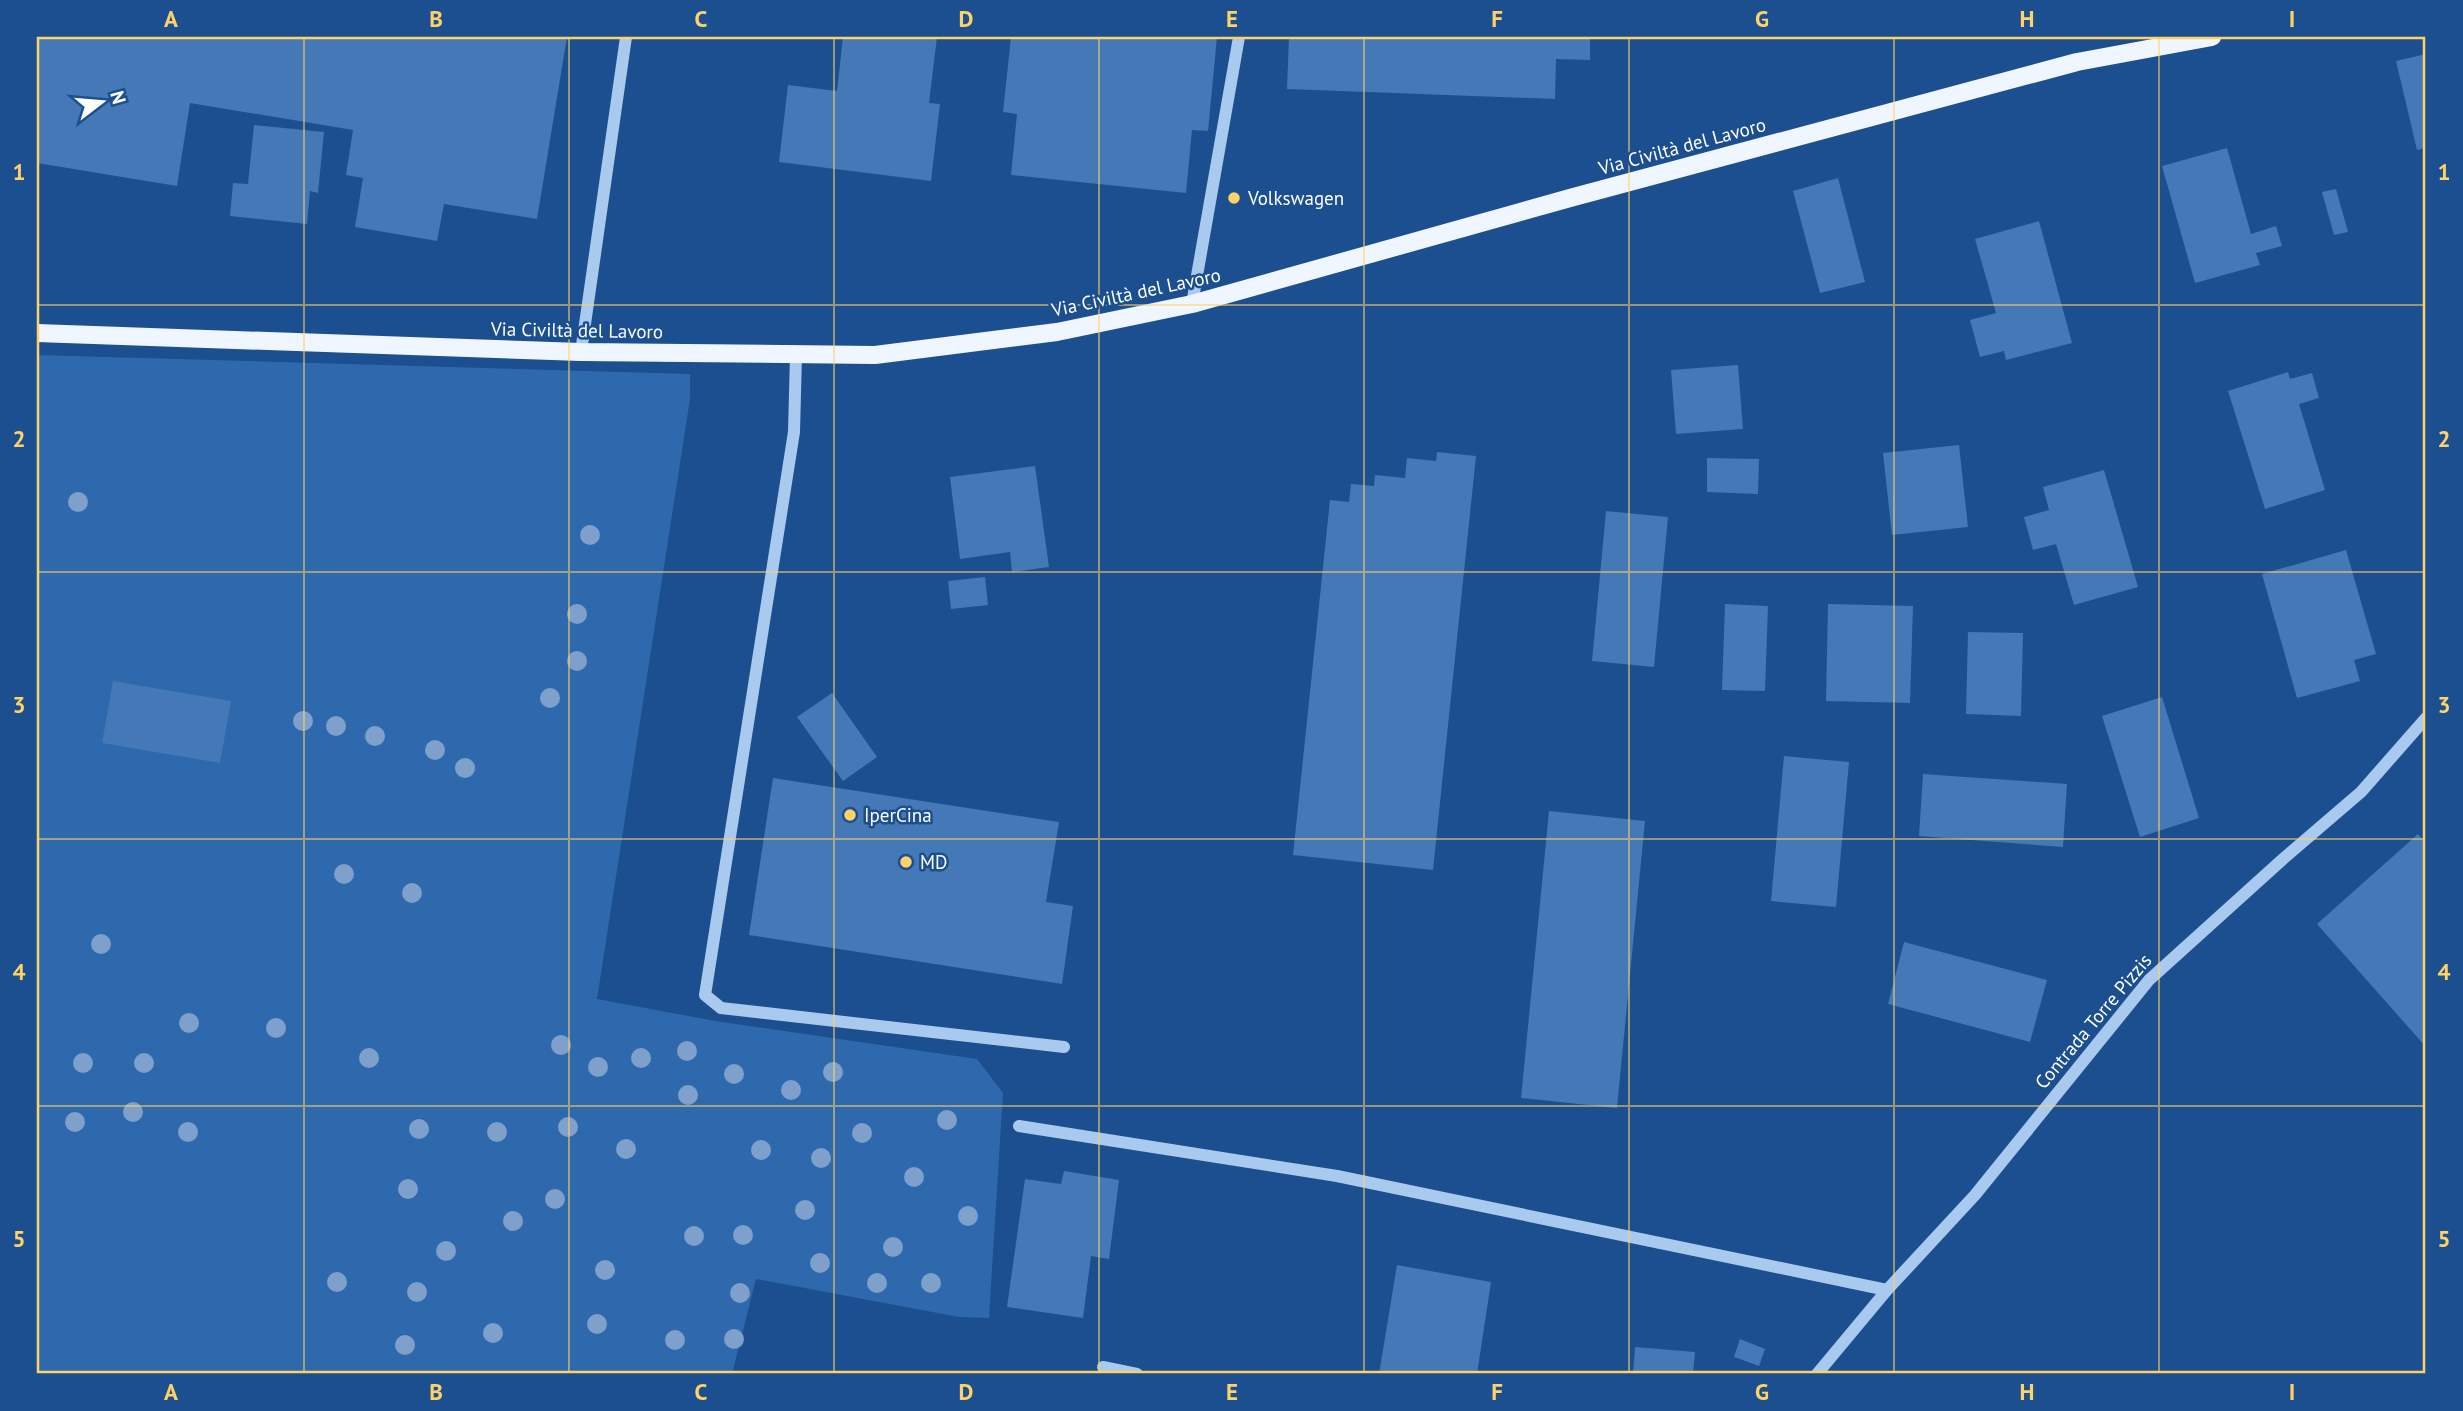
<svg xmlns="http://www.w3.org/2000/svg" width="2463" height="1411" font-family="'PT Sans',sans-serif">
  <rect width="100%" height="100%" fill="#1b4f8f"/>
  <polygon fill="#2e69ad" points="37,355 690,374 690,399 597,999 715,1021 977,1059 1003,1093 989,1318 959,1317 756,1279 732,1374 37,1374"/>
  <g fill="#4478b7">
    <polygon points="37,37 567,37 537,219 444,204 437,241 355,227 363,178 346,175 353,130 190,103 177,186 37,163"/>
    <polygon points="843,37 937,37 929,103 940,104 931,181 779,162 788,85 837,91"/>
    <polygon points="1011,37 1217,37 1208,131 1192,130 1186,193 1011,175 1017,114 1003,112"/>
    <polygon points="1289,37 1590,37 1590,60 1556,59 1555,99 1287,89"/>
    <polygon points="2426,54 2426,148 2417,150 2396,61"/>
    <polygon points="254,125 324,132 318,193 310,191 307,224 230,216 233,183 248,184"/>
    <polygon points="2227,148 2251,234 2276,226 2282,246 2256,253 2260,265 2195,283 2162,166"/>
    <polygon points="1838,178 1865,282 1820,293 1793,191"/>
    <polygon points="2336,189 2348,232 2334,235 2322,192"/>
    <polygon points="2039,221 2072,343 2006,360 2004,351 1980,357 1970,320 1996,313 1975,239"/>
    <polygon points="1738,365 1743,429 1676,434 1671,370"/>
    <polygon points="2288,372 2290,379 2312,373 2319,398 2299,404 2325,490 2265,509 2228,391"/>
    <polygon points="1959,445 1968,527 1892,535 1883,453"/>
    <polygon points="1437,452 1476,456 1433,870 1293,855 1330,500 1349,502 1351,484 1374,486 1375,475 1405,478 1407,458 1436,461"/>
    <polygon points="1707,458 1759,459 1758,494 1707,492"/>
    <polygon points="1035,466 1049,567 1012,572 1010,552 960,559 950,477"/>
    <polygon points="2104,470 2138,587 2074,605 2056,544 2033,550 2024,517 2049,510 2043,487"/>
    <polygon points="1606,511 1668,517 1654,667 1592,661"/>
    <polygon points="2346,550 2376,654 2354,660 2360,681 2297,698 2262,574"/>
    <polygon points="985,577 988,605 951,609 948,581"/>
    <polygon points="1725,604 1768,606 1765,691 1722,690"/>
    <polygon points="1828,604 1913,606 1910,703 1826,701"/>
    <polygon points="1968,632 2023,633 2021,716 1966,714"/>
    <polygon points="113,681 231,701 220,763 102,743"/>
    <polygon points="832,693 877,757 843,781 797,717"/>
    <polygon points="2162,697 2199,818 2140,837 2102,716"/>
    <polygon points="1784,756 1849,762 1836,907 1771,901"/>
    <polygon points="1923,774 2067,784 2063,847 1919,836"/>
    <polygon points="773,778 1059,822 1046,902 1073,906 1062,984 749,935"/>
    <polygon points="1549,811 1645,821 1617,1108 1521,1098"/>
    <polygon points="2418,834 2426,844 2426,1047 2317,924"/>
    <polygon points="1904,942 2047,980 2030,1042 1888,1004"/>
    <polygon points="1064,1171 1119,1180 1109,1259 1091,1256 1083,1318 1007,1307 1025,1179 1061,1184"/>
    <polygon points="1397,1265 1491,1282 1477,1374 1379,1374"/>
    <polygon points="1740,1339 1765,1349 1759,1366 1734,1357"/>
    <polygon points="1635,1347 1695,1352 1693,1374 1633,1374"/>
  </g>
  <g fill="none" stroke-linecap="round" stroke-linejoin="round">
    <g stroke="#a9c9ee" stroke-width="12">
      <polyline points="1192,304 1239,37"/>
      <polyline points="581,352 626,37"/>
      <polyline points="796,354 794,432 705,995 721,1008 1064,1047"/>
      <polyline points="1019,1126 1337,1176 1887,1290"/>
      <polyline points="1103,1367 1137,1374"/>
      <polyline points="1817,1374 1887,1290 1975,1195 2149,980 2283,859 2361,792 2426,718"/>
    </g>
    <polyline stroke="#f0f6ff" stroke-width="18" points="37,333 581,352 875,355 1057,332 1192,304 1570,198 2077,62 2212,37"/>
  </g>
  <g fill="#7ea0ca">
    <circle cx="78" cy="502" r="10"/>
    <circle cx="590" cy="535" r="10"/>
    <circle cx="577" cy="614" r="10"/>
    <circle cx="577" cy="661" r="10"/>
    <circle cx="550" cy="698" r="10"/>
    <circle cx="303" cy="721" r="10"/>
    <circle cx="336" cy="726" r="10"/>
    <circle cx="375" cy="736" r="10"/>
    <circle cx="435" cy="750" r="10"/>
    <circle cx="465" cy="768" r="10"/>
    <circle cx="344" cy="874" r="10"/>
    <circle cx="412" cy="893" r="10"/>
    <circle cx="101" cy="944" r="10"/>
    <circle cx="189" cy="1023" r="10"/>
    <circle cx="276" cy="1028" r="10"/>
    <circle cx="561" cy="1045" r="10"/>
    <circle cx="687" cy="1051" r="10"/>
    <circle cx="369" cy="1058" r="10"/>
    <circle cx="641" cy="1058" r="10"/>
    <circle cx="83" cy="1063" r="10"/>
    <circle cx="144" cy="1063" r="10"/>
    <circle cx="598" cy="1067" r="10"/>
    <circle cx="833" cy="1072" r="10"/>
    <circle cx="734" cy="1074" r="10"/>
    <circle cx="791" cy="1090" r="10"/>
    <circle cx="688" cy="1095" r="10"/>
    <circle cx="133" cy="1112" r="10"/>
    <circle cx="947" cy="1120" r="10"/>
    <circle cx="75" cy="1122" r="10"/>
    <circle cx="568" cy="1127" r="10"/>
    <circle cx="419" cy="1129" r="10"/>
    <circle cx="188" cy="1132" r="10"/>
    <circle cx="497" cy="1132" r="10"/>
    <circle cx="862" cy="1133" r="10"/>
    <circle cx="626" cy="1149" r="10"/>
    <circle cx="761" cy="1150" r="10"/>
    <circle cx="821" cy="1158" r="10"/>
    <circle cx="914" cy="1177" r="10"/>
    <circle cx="408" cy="1189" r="10"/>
    <circle cx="555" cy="1199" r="10"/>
    <circle cx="805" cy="1210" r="10"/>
    <circle cx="968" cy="1216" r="10"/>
    <circle cx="513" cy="1221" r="10"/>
    <circle cx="743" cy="1235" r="10"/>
    <circle cx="694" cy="1236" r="10"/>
    <circle cx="893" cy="1247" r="10"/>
    <circle cx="446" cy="1251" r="10"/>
    <circle cx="820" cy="1263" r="10"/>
    <circle cx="605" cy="1270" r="10"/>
    <circle cx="337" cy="1282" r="10"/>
    <circle cx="877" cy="1283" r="10"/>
    <circle cx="931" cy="1283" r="10"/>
    <circle cx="417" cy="1292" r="10"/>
    <circle cx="740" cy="1293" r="10"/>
    <circle cx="597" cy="1324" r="10"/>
    <circle cx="493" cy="1333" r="10"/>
    <circle cx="734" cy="1339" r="10"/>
    <circle cx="675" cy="1340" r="10"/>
    <circle cx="405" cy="1345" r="10"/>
  </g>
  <path fill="none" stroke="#ffd166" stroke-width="2" stroke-opacity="0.55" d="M304 37V1374M569 37V1374M834 37V1374M1099 37V1374M1364 37V1374M1629 37V1374M1894 37V1374M2159 37V1374M37 305H2426M37 572H2426M37 839H2426M37 1106H2426"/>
  <g fill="#ffd166" stroke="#1b4f8f" stroke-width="2.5">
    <circle cx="1234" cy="198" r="7"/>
    <circle cx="850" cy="815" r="7"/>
    <circle cx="906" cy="862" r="7"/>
  </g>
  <g text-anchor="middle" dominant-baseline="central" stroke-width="5" stroke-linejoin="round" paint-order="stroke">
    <g font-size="19" fill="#fff" stroke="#1b4f8f">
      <text transform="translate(1682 146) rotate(-15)">Via Civiltà del Lavoro</text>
      <text transform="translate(1136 292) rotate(-12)">Via Civiltà del Lavoro</text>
      <text transform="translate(577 330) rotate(1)">Via Civiltà del Lavoro</text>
      <text transform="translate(2093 1021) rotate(-50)">Contrada Torre Pizzis</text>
    </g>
    <g font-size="19" fill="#fff" stroke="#1b4f8f" text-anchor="start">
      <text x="1248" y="198">Volkswagen</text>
      <text x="864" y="815">IperCina</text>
      <text x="920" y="862">MD</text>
    </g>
  </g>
  <rect width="2463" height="1411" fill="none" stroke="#1b4f8f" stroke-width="77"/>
  <g transform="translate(102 102) rotate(74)" stroke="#1b4f8f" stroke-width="5" paint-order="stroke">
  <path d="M0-5L12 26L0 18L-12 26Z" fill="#ffffff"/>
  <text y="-10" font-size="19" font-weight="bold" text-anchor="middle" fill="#ffffff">N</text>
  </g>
  <rect x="38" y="38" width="2386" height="1334" fill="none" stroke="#ffd166" stroke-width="2.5"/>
  <g font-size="23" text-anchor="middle" font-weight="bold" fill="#ffd166">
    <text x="171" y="27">A</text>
    <text x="436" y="27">B</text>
    <text x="701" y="27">C</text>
    <text x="966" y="27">D</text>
    <text x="1232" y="27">E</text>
    <text x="1497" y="27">F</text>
    <text x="1762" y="27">G</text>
    <text x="2027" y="27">H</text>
    <text x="2292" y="27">I</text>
    <text x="19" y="180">1</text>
    <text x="2444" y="180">1</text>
    <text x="19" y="447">2</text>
    <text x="2444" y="447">2</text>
    <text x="19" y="713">3</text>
    <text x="2444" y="713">3</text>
    <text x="19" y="980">4</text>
    <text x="2444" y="980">4</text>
    <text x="19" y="1247">5</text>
    <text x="2444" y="1247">5</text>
    <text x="171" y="1400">A</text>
    <text x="436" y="1400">B</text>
    <text x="701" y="1400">C</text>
    <text x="966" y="1400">D</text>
    <text x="1232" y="1400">E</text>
    <text x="1497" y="1400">F</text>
    <text x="1762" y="1400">G</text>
    <text x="2027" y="1400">H</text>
    <text x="2292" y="1400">I</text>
  </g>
</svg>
